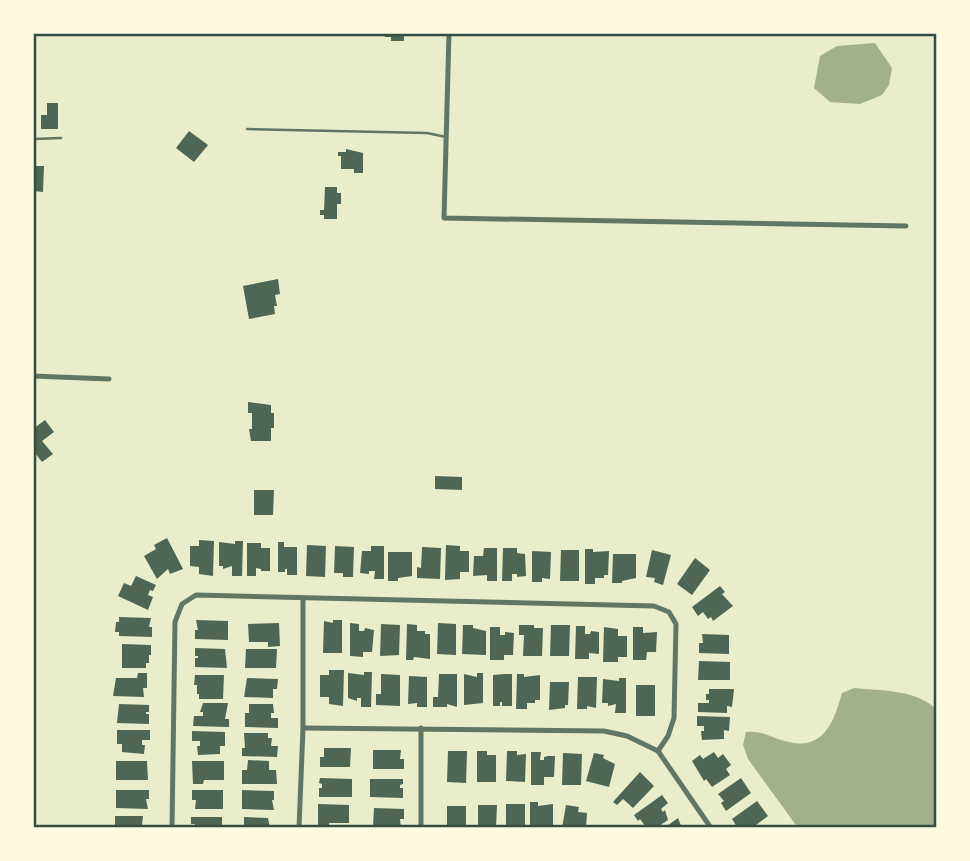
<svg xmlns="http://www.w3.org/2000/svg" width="970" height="861" font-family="'Fira Sans',sans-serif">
  <rect width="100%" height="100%" fill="#e9edc9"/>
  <g fill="#a3b18a">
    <polygon points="875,43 892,68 889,85 882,95 860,104 830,102 814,88 820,56 837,46"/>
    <path d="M854 688C881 691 912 689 934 707L937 731V828H798L748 759 743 745 746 732C759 731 765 734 778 739 820 754 832 729 842 693Z"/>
  </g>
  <g fill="#4f6655">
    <polygon points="385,33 404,33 404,41 391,41 391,37 385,37"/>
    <polygon points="47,103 58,103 58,129 41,129 41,115 47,115"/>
    <polygon points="189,131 208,145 194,162 176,148"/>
    <polygon points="346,149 363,153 363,173 354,173 354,169 341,169 341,156 338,156 338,152 346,152"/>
    <polygon points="33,166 44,166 43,192 33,191"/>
    <polygon points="325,187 337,187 337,193 341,193 341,204 337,204 337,219 324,219 324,215 320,215 320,210 324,210"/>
    <polygon points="278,279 280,294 275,295 277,306 274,306 275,314 249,319 243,286"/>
    <polygon points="248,402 271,405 271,413 274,413 274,428 271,428 271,441 251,441 249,429 252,429 252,413 248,413"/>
    <polygon points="45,420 54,432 42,441 53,454 42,462 35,453 33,455 33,429"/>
    <polygon points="435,476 462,477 462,490 435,489"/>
    <polygon points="254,490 274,490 273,515 254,515"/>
    <polygon points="167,538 183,569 170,574 168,569 157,579 144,556 156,549 154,545"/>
    <polygon points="199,540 214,541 213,576 199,574 199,567 190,566 190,546 199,546"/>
    <polygon points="235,541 243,541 242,576 232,576 232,566 223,569 223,566 219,566 219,542 235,544"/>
    <polygon points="278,542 284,542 284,547 297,547 297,575 287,575 287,569 285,569 285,572 278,572"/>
    <polygon points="247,543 261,543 261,548 270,548 270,571 261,571 261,569 256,568 256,576 247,576"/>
    <polygon points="307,545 326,546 325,577 306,576"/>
    <polygon points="446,545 460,546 460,551 469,551 469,572 460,572 460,579 445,580"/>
    <polygon points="335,546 354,547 353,577 343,577 343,573 334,573"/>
    <polygon points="371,546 384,546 384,579 374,579 375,571 369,571 369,574 360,573 362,551 371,551"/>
    <polygon points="422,547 441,548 440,579 417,578 417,567 421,568"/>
    <polygon points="484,548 497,548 497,581 487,581 487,575 473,576 474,556 483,556"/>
    <polygon points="503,548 517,548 517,553 525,554 526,576 517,577 517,574 512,574 512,581 502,581"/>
    <polygon points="585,549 593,549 593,552 609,551 608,575 604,575 604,578 595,578 595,584 585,584"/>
    <polygon points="561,550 579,550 579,581 560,581"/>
    <polygon points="652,550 671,555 663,585 654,582 655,578 646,577"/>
    <polygon points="532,551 551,552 550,579 542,578 542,582 532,582"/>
    <polygon points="388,552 412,552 412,576 398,578 398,581 388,581"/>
    <polygon points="613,554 636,554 636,578 622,581 622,583 612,583"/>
    <polygon points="695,558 710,570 692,595 677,584"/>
    <polygon points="136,576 156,585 153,591 150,590 148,595 153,597 148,610 118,596 124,583 131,586"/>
    <polygon points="720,586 725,592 722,594 733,606 713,621 711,617 708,619 703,612 698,616 692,607"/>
    <polygon points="119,617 151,618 149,627 152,627 152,637 119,636 119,632 115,632 116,622 119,622"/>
    <polygon points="196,620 228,621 228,640 195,639 195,630 198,630"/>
    <polygon points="333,620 342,620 342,653 323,653 324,621 333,623"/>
    <polygon points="279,623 280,646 268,647 268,642 249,642 248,624"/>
    <polygon points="350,623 359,624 359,631 364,631 365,628 374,630 372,652 363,652 363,657 350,656"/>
    <polygon points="438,623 456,624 456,655 437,654"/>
    <polygon points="381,624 400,625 399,655 380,656"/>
    <polygon points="407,624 417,625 417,631 425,631 425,634 430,634 430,659 414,657 413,660 406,660"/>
    <polygon points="463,625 473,625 473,628 486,631 486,655 462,654"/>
    <polygon points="519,625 534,625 534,628 543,628 542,656 523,656 524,635 519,635"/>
    <polygon points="551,625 570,625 569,656 550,656"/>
    <polygon points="576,626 585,626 585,634 590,634 591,631 599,632 599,654 589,653 589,659 575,659"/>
    <polygon points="490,627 500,627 500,635 505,635 505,632 514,633 513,655 504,655 504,660 490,660"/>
    <polygon points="604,627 618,629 618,636 627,636 627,657 618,657 618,662 603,662"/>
    <polygon points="633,627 643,627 643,633 657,632 656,652 647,652 646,660 633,660"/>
    <polygon points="702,634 729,635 729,654 699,653 699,643 703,643"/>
    <polygon points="122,644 151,645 151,655 149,655 149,663 146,663 146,668 122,668"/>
    <polygon points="195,648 225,649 227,668 195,667 195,658 198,658 198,656 195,656"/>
    <polygon points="246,649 277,649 276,668 245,668"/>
    <polygon points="699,661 730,662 730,680 698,680"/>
    <polygon points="329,670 344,670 343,706 329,704 329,697 320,697 320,675 329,675"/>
    <polygon points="364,672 372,672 371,707 361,707 361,698 357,698 357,701 348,698 348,673 364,675"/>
    <polygon points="138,673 147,673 147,688 143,688 144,697 113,696 116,678 137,678"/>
    <polygon points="477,673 483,673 483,703 464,705 464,674 477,677"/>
    <polygon points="381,674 400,675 400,706 376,705 376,694 381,694"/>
    <polygon points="439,674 457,674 457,707 447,704 447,707 433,707 433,697 438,697"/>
    <polygon points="505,674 512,674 512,706 502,706 502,702 500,702 500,706 493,706 493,675"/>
    <polygon points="517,674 524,674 524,677 540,675 540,700 535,700 535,703 527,703 527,709 516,709"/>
    <polygon points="195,675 224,675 223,699 199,699 199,694 197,694 197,685 194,685"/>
    <polygon points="409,676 427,677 427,707 417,707 417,703 408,704"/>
    <polygon points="578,677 597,677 596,708 587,706 587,709 577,709"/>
    <polygon points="247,678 278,679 277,689 273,689 273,698 244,697"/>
    <polygon points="619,678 626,678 626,713 615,713 616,704 608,706 608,703 602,703 603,679 619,681"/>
    <polygon points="550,682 569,682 568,705 565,705 565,708 549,710"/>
    <rect x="636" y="685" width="19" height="31"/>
    <polygon points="709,689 734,689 732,707 727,706 727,713 698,712 698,703 709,703 709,700 706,700 706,694 709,694"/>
    <polygon points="203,703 228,703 225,719 229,719 229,727 193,726 194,716 203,716 203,712 200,712"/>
    <polygon points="119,704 149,705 149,712 146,712 146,714 149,714 149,724 117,723"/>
    <polygon points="249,704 273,704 274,713 271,713 271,718 278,718 278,728 245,727 245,713 249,713"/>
    <polygon points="697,716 730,717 729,731 724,730 724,739 702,740 701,731 704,731 704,726 697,726"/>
    <polygon points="117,730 150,730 150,740 142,740 142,745 145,745 144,754 122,752 122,744 117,744"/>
    <polygon points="192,731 225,732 225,746 220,746 220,754 198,755 197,746 200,746 200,741 192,741"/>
    <polygon points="244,733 268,733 268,738 272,738 271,746 278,746 277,757 242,756 242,748 245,748"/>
    <polygon points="324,748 351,748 350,767 320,767 320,757 324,757"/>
    <polygon points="373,750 401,750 400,759 404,759 404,769 373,769"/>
    <polygon points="448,751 467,751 466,783 447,782"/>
    <polygon points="477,751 487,751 487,755 496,755 496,782 477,782"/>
    <polygon points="507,751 517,751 517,755 526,754 525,782 506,781"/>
    <polygon points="531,752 541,752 540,760 544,760 544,757 548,756 555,756 554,777 544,777 544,785 531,785"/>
    <polygon points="714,752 718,758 723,754 731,765 726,769 730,775 712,787 706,779 704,781 692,761 700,755 703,759"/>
    <polygon points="563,753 582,754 581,785 562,785"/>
    <polygon points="594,753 604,755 603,758 615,764 609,787 586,781"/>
    <polygon points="248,760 269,761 269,770 276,770 277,784 242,784 242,770 247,770"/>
    <polygon points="116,761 147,761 148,780 116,780"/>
    <polygon points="192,761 224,761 224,780 204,780 203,784 193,784"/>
    <polygon points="640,772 654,786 633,808 623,799 617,805 613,802"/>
    <polygon points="320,778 352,779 352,797 319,797 319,788 322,788 322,784 319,783"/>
    <polygon points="741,778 751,793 726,811 721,803 724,801 718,794"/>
    <polygon points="370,779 403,779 403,784 400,785 400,788 403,788 403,798 370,797"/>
    <polygon points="116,790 149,790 149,799 146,799 148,809 116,808"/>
    <polygon points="192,790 223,790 223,809 195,809 196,800 192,800"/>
    <polygon points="242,790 274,791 274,800 272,800 274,810 242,809"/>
    <polygon points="662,795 668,803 661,809 663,812 665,810 668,820 656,828 642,828 645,826 640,819 638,821 634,815"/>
    <polygon points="757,801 768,816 752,828 737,827 732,819"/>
    <polygon points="530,802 538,802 538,806 553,804 553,828 530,828"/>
    <polygon points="318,804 349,805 349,823 329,823 329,828 318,828"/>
    <polygon points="506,804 525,804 525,828 501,828 501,825 506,825"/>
    <polygon points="478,805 497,805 496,828 473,828 473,825 478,825"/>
    <polygon points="566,805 579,807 578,812 587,813 586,828 562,828"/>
    <rect x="447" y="806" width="19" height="22"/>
    <polygon points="374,808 404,809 404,819 400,819 401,828 373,827"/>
    <polygon points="115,816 143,816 142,825 147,825 147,828 115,828"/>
    <polygon points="191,817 222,817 222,828 195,828 195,824 191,824"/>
    <polygon points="244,817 268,818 270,828 244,828"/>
    <polygon points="678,818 682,828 664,828"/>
  </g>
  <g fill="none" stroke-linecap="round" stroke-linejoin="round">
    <g stroke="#617663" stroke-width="2.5">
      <polyline points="247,129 427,133 446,137"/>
      <polyline points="33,139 61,138"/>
    </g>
    <g stroke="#617663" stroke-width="5">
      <polyline points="449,33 444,218 906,226"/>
      <polyline points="33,376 109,379"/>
      <polyline points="303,728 604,731 627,736 658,751 711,828"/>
      <polyline points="421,728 421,828"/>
      <polyline points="172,828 175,622 182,604 196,595 654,606 669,612 676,624 674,718 668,736 658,751"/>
      <polyline points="299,828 303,728 303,599"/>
    </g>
  </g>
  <rect width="970" height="861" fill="none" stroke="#fefae0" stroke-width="70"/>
  <rect x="35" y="35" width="900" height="791" fill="none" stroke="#344e41" stroke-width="2.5"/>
</svg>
